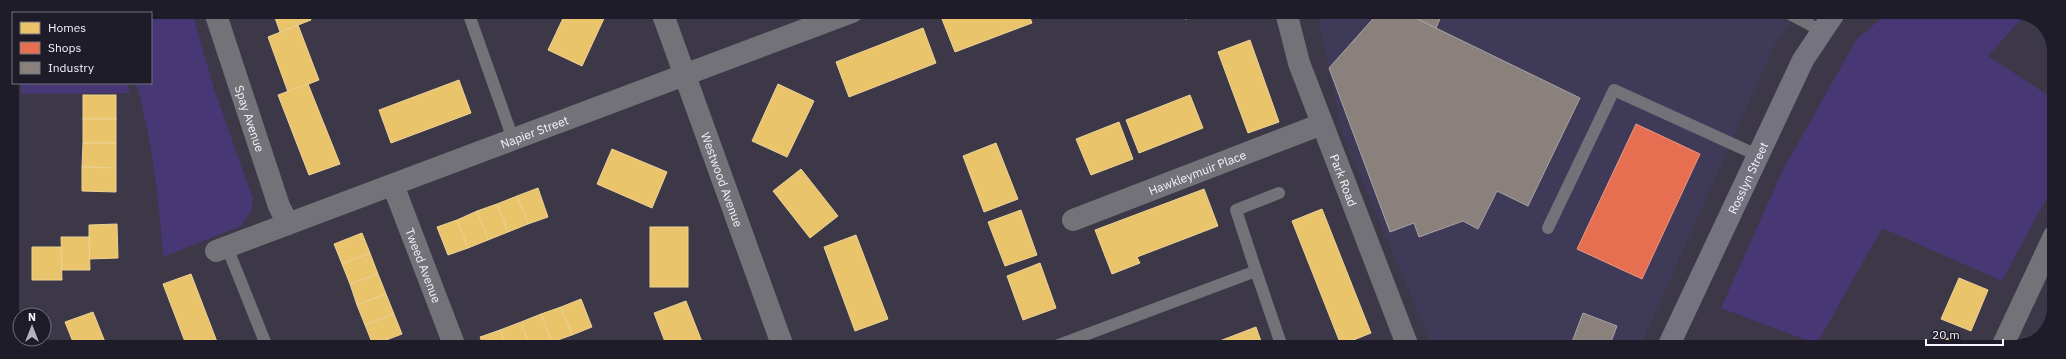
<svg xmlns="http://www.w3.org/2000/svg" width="2066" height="359" font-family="'IBM Plex Sans',sans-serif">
  <rect width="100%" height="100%" fill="#3c3848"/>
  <polygon fill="#403a59" points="1317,12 1798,12 1774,46 1640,347 1433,347 1342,133"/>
  <g fill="#473775">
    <path d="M110 12H192L214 89 253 199 251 211 241 226 163 257C159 198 152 140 136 83H151V13Z"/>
    <polygon points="1889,12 2020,12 2025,15 1988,56 2054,99 2054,184 2002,281 1882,228 1817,344 1721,308 1783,170 1856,40"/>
    <polygon points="21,83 127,83 130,93 21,94"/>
  </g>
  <g fill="#e9c46a" stroke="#edd296">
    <polygon points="273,12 308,12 311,20 280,32"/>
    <polygon points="566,12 607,12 582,66 548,50"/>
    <polygon points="959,12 1028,12 1032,23 955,52 942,19"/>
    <polygon points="1184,12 1220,12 1185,19"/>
    <polygon points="298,25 319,80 288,92 268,37"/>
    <polygon points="923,28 936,63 849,97 836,62"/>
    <polygon points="1250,40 1279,122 1248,133 1218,52"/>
    <polygon points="459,80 471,113 391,143 379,110"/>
    <polygon points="308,84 340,164 309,175 278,95"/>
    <polygon points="778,84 814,101 787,157 752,141"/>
    <rect x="83" y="95" width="33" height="24"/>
    <polygon points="1190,95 1203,128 1139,153 1126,120"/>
    <rect x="83" y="119" width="33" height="24"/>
    <polygon points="1119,122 1133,159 1091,175 1076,139"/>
    <polygon points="83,143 116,143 116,168 82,167"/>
    <polygon points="996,143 1018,199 984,212 963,156"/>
    <polygon points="612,149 667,172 652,208 597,184"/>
    <polygon points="82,167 116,168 116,192 82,191"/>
    <polygon points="801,169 838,216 810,238 773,191"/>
    <polygon points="538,188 548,217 528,224 517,196"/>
    <polygon points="1204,189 1218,226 1137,257 1140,263 1112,274 1095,230"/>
    <polygon points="517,196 528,224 508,232 497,204"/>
    <polygon points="497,204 508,232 488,240 477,211"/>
    <polygon points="1322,209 1371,333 1341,345 1292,221"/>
    <polygon points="1021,210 1037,255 1005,266 988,222"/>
    <polygon points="477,211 488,240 468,248 457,220"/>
    <polygon points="457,220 468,248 448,255 437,227"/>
    <polygon points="117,224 118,258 89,259 89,225"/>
    <rect x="650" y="227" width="38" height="60"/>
    <polygon points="362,233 370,253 342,264 334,244"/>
    <polygon points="856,235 888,319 855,331 824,247"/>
    <polygon points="61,237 89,237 90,270 62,270"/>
    <polygon points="32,247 61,247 62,280 32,280"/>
    <polygon points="370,253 378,274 350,284 342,264"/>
    <polygon points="1040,263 1056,308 1023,320 1007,276"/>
    <polygon points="191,274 219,347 187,347 163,284"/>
    <polygon points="378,274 386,294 357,305 350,284"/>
    <polygon points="1959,278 1988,290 1971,331 1941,319"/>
    <polygon points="386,294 394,314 365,325 357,305"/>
    <polygon points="581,299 592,327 572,335 561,307"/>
    <polygon points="686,301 704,347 667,347 654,313"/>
    <polygon points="561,307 572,335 552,342 541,314"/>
    <polygon points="93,312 107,347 75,347 65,322"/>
    <polygon points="394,314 402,334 373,345 365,325"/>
    <polygon points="541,314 552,342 540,347 530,347 521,322"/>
    <polygon points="521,322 530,347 507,347 500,330"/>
    <polygon points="1256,327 1263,347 1204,347"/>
    <polygon points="500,330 507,347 484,347 480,337"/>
    <polygon points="1936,333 1964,346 1964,347 1930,347"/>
  </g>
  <polygon fill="#e76f51" stroke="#eb9785" points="1636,124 1700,154 1642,279 1577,249"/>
  <g fill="#8a817c" stroke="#aaa3a3">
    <polygon points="1379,12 1403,12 1580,98 1528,206 1497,191 1478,229 1463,221 1419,237 1414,223 1390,232 1329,68"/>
    <polygon points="1403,12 1443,12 1436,28"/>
    <polygon points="1583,313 1617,326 1609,347 1570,347"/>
  </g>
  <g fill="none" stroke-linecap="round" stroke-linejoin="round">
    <g stroke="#737279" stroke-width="12">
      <polyline points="468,12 513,139"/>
      <polyline points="1786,12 1822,31"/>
      <polyline points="1548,228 1614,90 1759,156"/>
      <polyline points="227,247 267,347"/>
      <polyline points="1256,271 1236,210 1279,193"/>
      <polyline points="1053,347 1256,271 1282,347"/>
    </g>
    <g stroke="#737279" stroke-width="22">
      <path id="s1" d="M215 12 279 206 288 224"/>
      <path id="s2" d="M662 12 783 347"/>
      <path id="s3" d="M1286 12 1299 63 1408 347"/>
      <path id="s4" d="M393 185 455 347"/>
      <path id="s5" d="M1073 220 1322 124"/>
      <path id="s6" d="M216 251 852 12"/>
      <polyline points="2002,347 2054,236"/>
    </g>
    <path stroke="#75737e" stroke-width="22" id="s7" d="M1668 347 1803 60 1835 12"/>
  </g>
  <g text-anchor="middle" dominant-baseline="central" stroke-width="4" stroke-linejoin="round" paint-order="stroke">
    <g font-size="12" fill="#f5f3fe" stroke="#1f1c29">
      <text stroke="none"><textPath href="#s1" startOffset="112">Spay Avenue</textPath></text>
      <text stroke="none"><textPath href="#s6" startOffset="340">Napier Street</textPath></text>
      <text stroke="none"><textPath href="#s5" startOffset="133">Hawkleymuir Place</textPath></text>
      <text stroke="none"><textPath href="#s7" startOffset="187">Rosslyn Street</textPath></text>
      <text stroke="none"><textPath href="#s2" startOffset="178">Westwood Avenue</textPath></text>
      <text stroke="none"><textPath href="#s3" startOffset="178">Park Road</textPath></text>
      <text stroke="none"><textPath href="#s4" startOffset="86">Tweed Avenue</textPath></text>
    </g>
  </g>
  <path d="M0 0H2066V359H0ZM51 19H2015A32 32 0 0 1 2047 51V308A32 32 0 0 1 2015 340H51A32 32 0 0 1 19 308V51A32 32 0 0 1 51 19Z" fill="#1f1c29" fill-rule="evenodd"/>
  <rect x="12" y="12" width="140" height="72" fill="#1f1c29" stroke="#75727e"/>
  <rect x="20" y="22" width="20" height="12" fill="#e9c46a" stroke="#75727e"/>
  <text x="48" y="32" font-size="12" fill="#f5f3fe">Homes</text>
  <rect x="20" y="42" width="20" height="12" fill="#e76f51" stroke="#75727e"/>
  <text x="48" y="52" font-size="12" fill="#f5f3fe">Shops</text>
  <rect x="20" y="62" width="20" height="12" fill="#8a817c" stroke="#75727e"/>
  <text x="48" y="72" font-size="12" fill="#f5f3fe">Industry</text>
  <g transform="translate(32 327)"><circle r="19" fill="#1f1c29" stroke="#75727e"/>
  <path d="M0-3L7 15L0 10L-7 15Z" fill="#b4b2be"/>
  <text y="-6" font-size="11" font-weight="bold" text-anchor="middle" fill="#f5f3fe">N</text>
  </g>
  <path d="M1926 339v6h77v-6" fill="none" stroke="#f5f3fe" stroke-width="2"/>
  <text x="1932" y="339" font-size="12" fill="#f5f3fe" stroke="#1f1c29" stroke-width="3" paint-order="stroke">20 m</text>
</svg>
